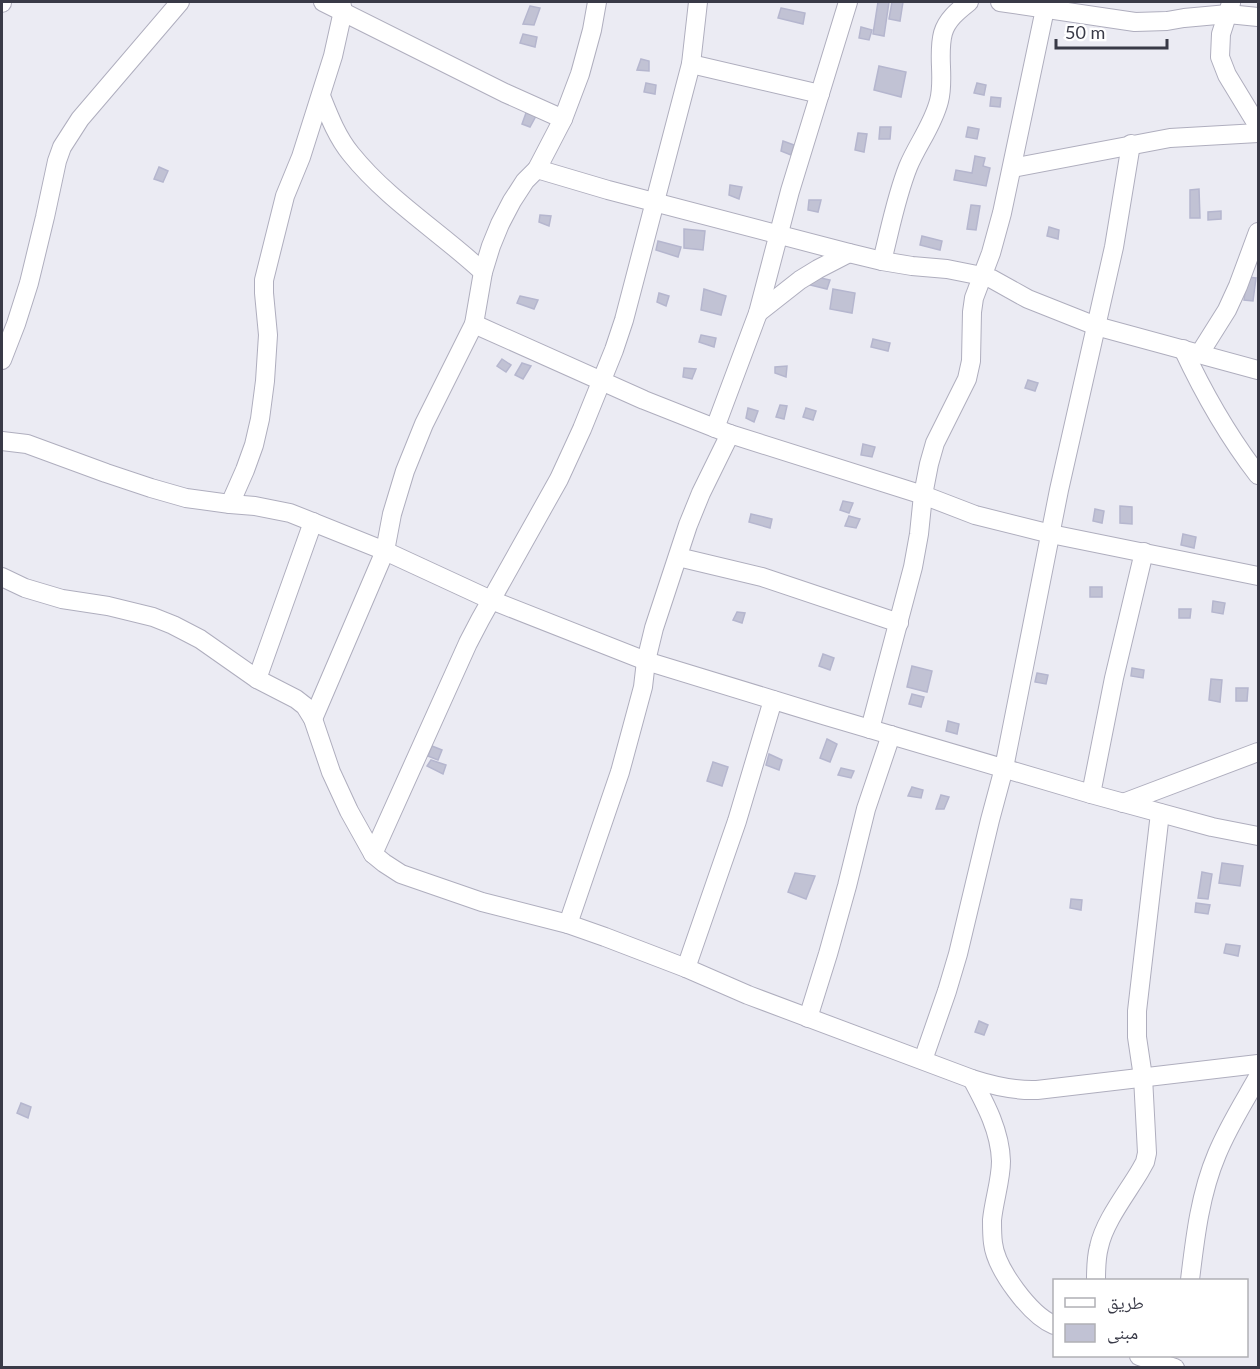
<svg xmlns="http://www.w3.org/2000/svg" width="1260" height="1369" font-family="Lato,'Noto Naskh Arabic',sans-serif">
  <rect width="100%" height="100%" fill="#ebebf3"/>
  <g fill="#c1c2d4" stroke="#b5b6ce" stroke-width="1.5">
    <polygon points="878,2 889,2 884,36 873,34"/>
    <polygon points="892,2 903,2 900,21 889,19"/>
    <polygon points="530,6 540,8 534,25 523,24"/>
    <polygon points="781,8 805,13 803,24 778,18"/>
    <polygon points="861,27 872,30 869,40 859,38"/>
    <polygon points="523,34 537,37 535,47 520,43"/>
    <polygon points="641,59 649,61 649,71 637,70"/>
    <polygon points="879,66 906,72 901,97 874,90"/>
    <polygon points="646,83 656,85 655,94 644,92"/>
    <polygon points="977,83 986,85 984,95 974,93"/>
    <polygon points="991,97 1001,98 1000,107 990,106"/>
    <polygon points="526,113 536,116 530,127 522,124"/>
    <polygon points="880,127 891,127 890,139 879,139"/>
    <polygon points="968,127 979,129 977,139 966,137"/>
    <polygon points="858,133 867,134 864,152 855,150"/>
    <polygon points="783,141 794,145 791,155 781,151"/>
    <polygon points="975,156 985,158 983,166 990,168 986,186 954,180 956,170 972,173"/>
    <polygon points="159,167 168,171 163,182 154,179"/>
    <polygon points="730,185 742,187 739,199 729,195"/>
    <polygon points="1199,189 1200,218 1190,218 1190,190"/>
    <polygon points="809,200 821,200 818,212 808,210"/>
    <polygon points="971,205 980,206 976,230 967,229"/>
    <polygon points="1221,211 1221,219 1208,220 1208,212"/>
    <polygon points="540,215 551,216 549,226 539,222"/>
    <polygon points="1049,227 1059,230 1058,239 1047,236"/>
    <polygon points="684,229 705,231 703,250 684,248"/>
    <polygon points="922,236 942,241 940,250 920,245"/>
    <polygon points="658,241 681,247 678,257 656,250"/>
    <polygon points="812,276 830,280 827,289 810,285"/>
    <polygon points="1247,277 1256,278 1253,301 1244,300"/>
    <polygon points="704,289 726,296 721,315 701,310"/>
    <polygon points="833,289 855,293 852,313 830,309"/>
    <polygon points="659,293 669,296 666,306 657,302"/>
    <polygon points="520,296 538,300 534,309 517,303"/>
    <polygon points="701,335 716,338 714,347 699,342"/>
    <polygon points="873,339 890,343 888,351 871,347"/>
    <polygon points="502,359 511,365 506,372 497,366"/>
    <polygon points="522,363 531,366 523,379 515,375"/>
    <polygon points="787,366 786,377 775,373 775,367"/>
    <polygon points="684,368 696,369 692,379 683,377"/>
    <polygon points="1028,380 1038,383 1035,391 1025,388"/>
    <polygon points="780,405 787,406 784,419 776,417"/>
    <polygon points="748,408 758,411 754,422 746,418"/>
    <polygon points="806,408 816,411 813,420 803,417"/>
    <polygon points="863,444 875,447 872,457 861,455"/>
    <polygon points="843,501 853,503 849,513 840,510"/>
    <polygon points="1120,506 1132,507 1132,524 1120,523"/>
    <polygon points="1095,509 1104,511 1102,523 1093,521"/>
    <polygon points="751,514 772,519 770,528 749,522"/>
    <polygon points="849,516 860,519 856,528 845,526"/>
    <polygon points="1183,534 1196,537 1194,548 1181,545"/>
    <rect x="1090" y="587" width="12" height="10"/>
    <polygon points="1213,601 1225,603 1223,614 1212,612"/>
    <polygon points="1179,609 1191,609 1190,618 1179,618"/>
    <polygon points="737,612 745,613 742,623 733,620"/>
    <polygon points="823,654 834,658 830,670 819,666"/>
    <polygon points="912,666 932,671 927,692 907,687"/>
    <polygon points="1132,668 1144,670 1143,678 1131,676"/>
    <polygon points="1037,673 1048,675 1046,684 1035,682"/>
    <polygon points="1211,679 1222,680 1220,702 1209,700"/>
    <polygon points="1236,688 1248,688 1247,701 1236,701"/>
    <polygon points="912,694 924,697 921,707 909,704"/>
    <polygon points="948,721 959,724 957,734 946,731"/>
    <polygon points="827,739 837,744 830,762 820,758"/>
    <polygon points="432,746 442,750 438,760 428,756"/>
    <polygon points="769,754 782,760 779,770 766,765"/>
    <polygon points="431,760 446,765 443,774 427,766"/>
    <polygon points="713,762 728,767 722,786 707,781"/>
    <polygon points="841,768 854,771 851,778 838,775"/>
    <polygon points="912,787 923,790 921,798 908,796"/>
    <polygon points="941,795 949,797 944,809 936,809"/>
    <polygon points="1222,863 1243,866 1240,886 1219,883"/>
    <polygon points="1202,872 1212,874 1208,899 1198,898"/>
    <polygon points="795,873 815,876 806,899 788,892"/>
    <polygon points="1071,899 1082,900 1081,910 1070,908"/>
    <polygon points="1196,903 1210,905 1208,914 1195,912"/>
    <polygon points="1226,944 1240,946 1238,956 1224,953"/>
    <polygon points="979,1021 988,1025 984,1035 975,1032"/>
    <polygon points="21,1103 31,1107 28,1118 17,1113"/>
  </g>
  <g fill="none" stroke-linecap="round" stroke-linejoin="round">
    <defs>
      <g id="minor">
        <polyline points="323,2 505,93 563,119"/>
        <polyline points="1000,2 1135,22 1167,21 1184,18 1228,14 1258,17"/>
        <polyline points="2,3 2,2"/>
        <polyline points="1231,3 1221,34 1220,57 1227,75 1258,126"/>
        <polyline points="691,64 820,94"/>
        <path d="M321 96C329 116 337 137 351 154 388 200 440 232 483 272"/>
        <polyline points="1012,168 1170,138 1258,133"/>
        <polyline points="537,169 608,190 849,253 882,261 912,266 947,269 982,276 992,279 1028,299 1096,326 1258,370"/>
        <path d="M882 261C890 230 896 197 908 167 917 145 933 125 939 101 945 79 937 55 943 33 947 19 959 10 969 2"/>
        <polyline points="758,313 800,280 818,269 849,253"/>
        <polyline points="474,324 644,400 730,434 923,495 975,515 1051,534 1258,576"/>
        <path d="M1183 349C1204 394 1228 436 1258 475"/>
        <polyline points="1200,353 1227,310 1238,286 1258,232"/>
        <polyline points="2,360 16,324 29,283 45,217 57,161 62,147 80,119 180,2"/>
        <polyline points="715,428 758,313 790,191 848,2"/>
        <polyline points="2,441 27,444 106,473 151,488 186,498 230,504 255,506 290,513 385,551 491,600 646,661 826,716 1091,794 1212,827 1258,836"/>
        <polyline points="230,504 245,470 254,445 260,419 265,381 268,335 264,293 264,280 285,196 301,157 333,56 343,11 341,2"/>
        <polyline points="678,557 762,577 899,623"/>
        <path d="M2 577 25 588 62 599 108 606 153 617 173 625 200 639 257 679 296 699 305 706 313 719 331 772 349 811 373 854 384 863 401 874 482 902 568 924 605 937 686 968 748 995 972 1079C994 1086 1015 1091 1037 1090L1258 1064"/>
        <polyline points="257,679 313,522"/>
        <polyline points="313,719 385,551 392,514 405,471 424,424 474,324 483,272 491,246 500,224 512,201 525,181 537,169 563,119 580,74 592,30 597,2"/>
        <polyline points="870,729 913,567 919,534 923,495 929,464 935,443 967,379 971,361 972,312 974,298 991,253 1002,213 1045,9"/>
        <polyline points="1091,794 1114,678 1144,552"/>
        <polyline points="1123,803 1258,752"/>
        <polyline points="373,854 468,643 480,620 559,479 582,429 614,350 624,320 691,64 698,2"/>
        <polyline points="568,924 620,772 643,687 646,661 654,628 688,525 701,493 730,434"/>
        <polyline points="686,968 737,821 773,700"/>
        <polyline points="808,1018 828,954 847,886 866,809 891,735"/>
        <polyline points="923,1060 947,991 958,954 990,820 1004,768 1059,490 1114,247 1131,144"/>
        <path d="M972 1079C986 1105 1000 1131 1001 1161 1001 1180 994 1200 992 1220 992 1227 992 1236 993 1243 996 1269 1030 1315 1054 1325"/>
        <path d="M1096 1280C1096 1269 1096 1258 1099 1247 1104 1222 1127 1193 1140 1171L1145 1162 1147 1153 1143 1077 1137 1037V1011L1160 813"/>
        <path d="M1190 1280C1195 1238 1200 1194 1217 1154 1228 1127 1244 1102 1258 1077"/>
        <polyline points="1139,1356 1175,1368"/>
      </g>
    </defs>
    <use href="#minor" stroke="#afaebe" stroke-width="20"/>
    <use href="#minor" stroke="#fff" stroke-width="18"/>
  </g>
  <rect width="1260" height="1369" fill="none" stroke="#393a47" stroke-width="6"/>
  <rect x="1053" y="1279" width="195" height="78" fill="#ffffff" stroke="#b0b0b5" stroke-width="1.5"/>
  <rect x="1065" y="1298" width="30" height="9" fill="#ffffff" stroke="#b0b0b5" stroke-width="1.5"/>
  <text x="1107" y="1309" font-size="18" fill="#393a47">طريق</text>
  <rect x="1065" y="1324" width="30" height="18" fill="#c1c2d4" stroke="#b0b0b5" stroke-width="1.5"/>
  <text x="1107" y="1339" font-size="18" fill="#393a47">مبنى</text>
  <path d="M1056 39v9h111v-9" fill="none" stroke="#393a47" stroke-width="3"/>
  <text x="1065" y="39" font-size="18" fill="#393a47" stroke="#ffffff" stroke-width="4.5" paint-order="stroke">50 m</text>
</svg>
